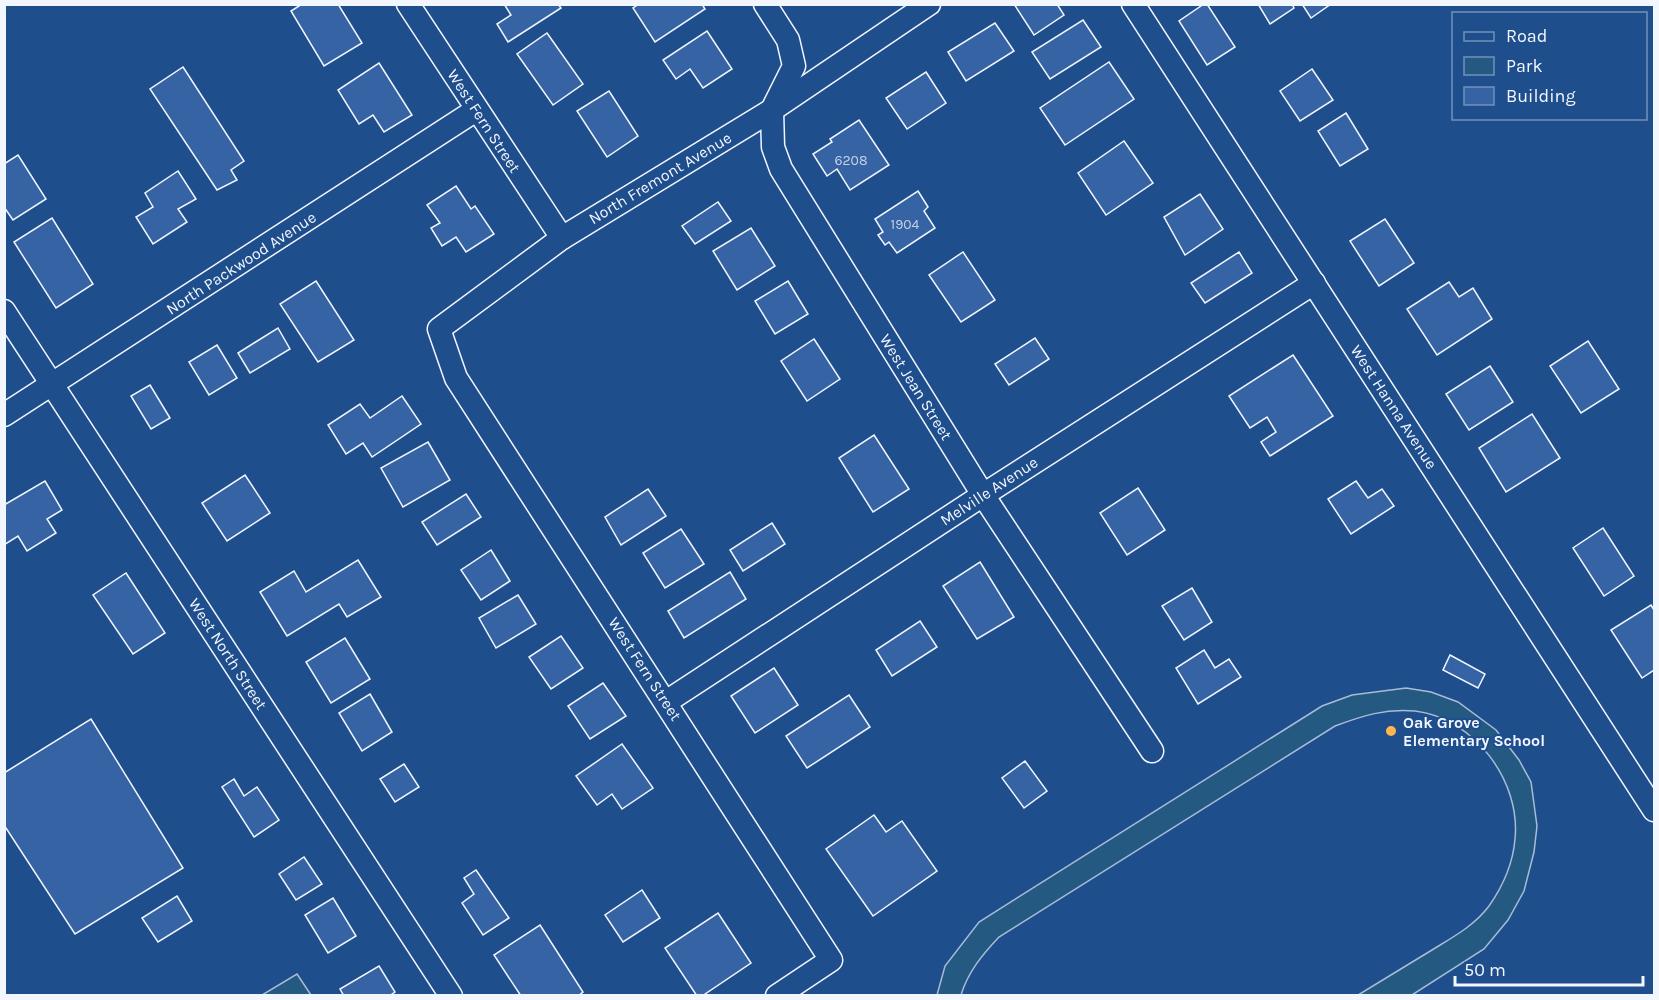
<svg xmlns="http://www.w3.org/2000/svg" width="1659" height="1000" font-family="Karla,sans-serif">
  <rect width="100%" height="100%" fill="#1f4e8c"/>
  <g fill="#245a82" stroke="#a8bbd7" stroke-width="1.5">
    <path d="M1406 688 1431 692 1458 702 1496 730 1519 760 1531 782 1537 826 1534 852 1524 891 1508 920 1484 949 1412 995H1358C1383 980 1407 965 1432 950 1453 937 1474 926 1489 906 1503 886 1513 863 1515 839 1521 781 1474 718 1415 711 1386 708 1362 716 1335 726L999 937C982 955 968 972 961 995H937L945 966 979 922 1322 706 1352 695Z"/>
    <polygon points="297,974 311,995 262,995"/>
  </g>
  <g fill="#3563a3" stroke="#f2f6ff" stroke-width="1.5">
    <polygon points="302,4 338,4 362,43 324,66 291,11"/>
    <polygon points="504,4 558,4 561,8 508,42 497,24 511,15"/>
    <polygon points="639,4 702,4 705,9 655,42 633,8"/>
    <polygon points="1014,4 1057,4 1064,15 1034,35"/>
    <polygon points="1204,4 1207,4 1235,47 1207,65 1179,21"/>
    <polygon points="1258,4 1292,4 1294,8 1270,24"/>
    <polygon points="1302,4 1331,4 1311,18"/>
    <polygon points="1083,20 1101,47 1050,79 1032,52"/>
    <polygon points="995,23 1014,51 966,81 948,52"/>
    <polygon points="707,31 732,69 703,88 690,69 676,79 663,60"/>
    <polygon points="547,33 583,84 553,105 517,54"/>
    <polygon points="1109,62 1134,99 1065,145 1040,108"/>
    <polygon points="379,63 412,115 384,132 373,115 359,124 338,90"/>
    <polygon points="183,67 244,161 231,170 237,180 217,190 150,89"/>
    <polygon points="1312,69 1333,100 1300,121 1280,91"/>
    <polygon points="926,72 946,103 907,129 886,98"/>
    <polygon points="609,91 638,136 607,157 577,111"/>
    <polygon points="1346,113 1368,149 1340,166 1318,131"/>
    <polygon points="859,120 889,165 850,190 837,169 827,176 813,154 832,142 830,139"/>
    <polygon points="1124,141 1153,183 1106,215 1078,173"/>
    <polygon points="18,155 46,199 13,220 4,207 4,164"/>
    <polygon points="178,171 196,199 178,209 187,222 153,244 136,217 153,207 145,193"/>
    <polygon points="456,186 471,209 475,206 494,234 466,252 456,237 442,246 431,228 440,223 427,205"/>
    <polygon points="918,191 928,207 924,211 935,228 897,253 889,242 885,245 878,235 883,232 875,219"/>
    <polygon points="1200,194 1223,229 1185,255 1164,217"/>
    <polygon points="718,202 731,221 695,244 682,226"/>
    <polygon points="52,218 93,284 56,308 14,242"/>
    <polygon points="1385,219 1414,263 1379,286 1350,241"/>
    <polygon points="751,228 775,266 737,290 713,251"/>
    <polygon points="963,252 995,300 961,322 929,275"/>
    <polygon points="1239,252 1252,273 1205,303 1191,283"/>
    <polygon points="316,281 354,340 318,362 280,304"/>
    <polygon points="788,281 808,314 775,334 755,301"/>
    <polygon points="1449,282 1459,297 1473,288 1492,319 1437,355 1407,309"/>
    <polygon points="278,328 290,349 250,373 238,353"/>
    <polygon points="1035,338 1049,359 1009,385 995,364"/>
    <polygon points="814,339 840,379 807,401 781,361"/>
    <polygon points="1588,341 1619,389 1581,413 1550,366"/>
    <polygon points="217,345 237,378 209,395 189,362"/>
    <polygon points="1293,355 1333,416 1270,456 1261,442 1276,432 1267,417 1250,428 1229,396"/>
    <polygon points="1490,366 1513,402 1469,430 1446,394"/>
    <polygon points="150,385 170,418 151,429 131,396"/>
    <polygon points="402,396 421,424 372,457 363,443 346,454 328,425 360,404 370,418"/>
    <polygon points="1532,414 1560,458 1506,492 1479,448"/>
    <polygon points="874,435 909,489 873,512 839,458"/>
    <polygon points="428,442 450,480 403,507 381,468"/>
    <polygon points="245,475 270,513 227,541 202,503"/>
    <polygon points="45,481 62,510 47,519 56,533 27,551 18,536 4,545 4,505"/>
    <polygon points="1356,481 1368,498 1382,489 1394,506 1351,534 1328,499"/>
    <polygon points="1138,488 1165,530 1127,555 1100,513"/>
    <polygon points="648,489 666,516 621,545 605,517"/>
    <polygon points="466,494 481,517 437,545 422,522"/>
    <polygon points="772,523 785,544 743,571 730,550"/>
    <polygon points="1603,528 1634,576 1604,596 1573,548"/>
    <polygon points="681,529 704,564 665,588 643,553"/>
    <polygon points="491,550 510,581 481,600 461,570"/>
    <polygon points="358,560 381,597 347,617 339,604 287,636 260,592 294,571 306,592"/>
    <polygon points="980,562 1014,617 977,639 943,586"/>
    <polygon points="730,572 746,599 684,638 668,611"/>
    <polygon points="126,573 165,633 133,654 93,595"/>
    <polygon points="1192,588 1212,622 1184,640 1162,606"/>
    <polygon points="518,595 536,624 496,648 479,618"/>
    <polygon points="1651,605 1654,610 1654,670 1642,678 1611,630"/>
    <polygon points="920,621 937,647 892,676 876,650"/>
    <polygon points="561,636 583,668 551,689 529,657"/>
    <polygon points="345,638 370,679 331,703 306,662"/>
    <polygon points="1204,650 1215,668 1229,659 1241,677 1198,704 1176,668"/>
    <polygon points="1450,655 1485,674 1478,688 1443,670"/>
    <polygon points="774,668 798,705 755,733 731,696"/>
    <polygon points="603,683 626,716 590,739 568,706"/>
    <polygon points="370,694 392,732 362,751 339,713"/>
    <polygon points="849,695 870,727 807,768 786,736"/>
    <polygon points="91,719 183,868 75,934 4,825 4,773"/>
    <polygon points="622,744 653,788 622,809 612,794 597,805 576,776"/>
    <polygon points="1025,761 1047,791 1024,808 1002,778"/>
    <polygon points="404,764 419,787 395,802 380,779"/>
    <polygon points="234,779 244,796 257,787 279,820 254,837 222,787"/>
    <polygon points="874,815 886,832 902,821 937,871 873,916 826,849"/>
    <polygon points="304,857 322,884 296,900 279,874"/>
    <polygon points="476,870 509,918 483,935 462,903 474,894 464,878"/>
    <polygon points="642,890 660,918 623,942 605,915"/>
    <polygon points="177,896 192,921 158,942 142,918"/>
    <polygon points="333,898 356,936 328,953 305,915"/>
    <polygon points="718,913 751,963 702,996 697,996 665,948"/>
    <polygon points="540,925 583,992 578,996 521,996 494,955"/>
    <polygon points="379,966 395,992 389,996 344,996 340,989"/>
  </g>
  <g fill="none" stroke-linecap="round" stroke-linejoin="round">
    <defs>
      <g id="street">
        <polyline points="408,4 562,238"/>
        <polyline points="765,4 788,40 794,66 772,110 773,147 781,169 983,495 1152,751"/>
        <polyline points="1133,4 1654,810"/>
        <polyline points="4,311 451,996"/>
        <polyline points="4,415 476,110"/>
        <polyline points="666,702 983,495 1314,283"/>
        <polyline points="777,996 831,960 456,378 439,329 562,238 772,110 929,4"/>
      </g>
    </defs>
    <use href="#street" stroke="#f2f6ff" stroke-width="25"/>
    <use href="#street" stroke="#1f4e8c" stroke-width="22"/>
  </g>
  <circle fill="#ffb74d" stroke="#1f4e8c" stroke-width="2" cx="1391" cy="731" r="6"/>
  <g text-anchor="middle" dominant-baseline="central" stroke-width="4.5" stroke-linejoin="round" paint-order="stroke">
    <g font-size="14" fill="#c3d1e8">
      <text x="851" y="160">6208</text>
      <text x="905" y="224">1904</text>
    </g>
    <g font-size="16" fill="#f2f6ff" stroke="#1f4e8c">
      <text transform="translate(484 121) rotate(57)">West Fern Street</text>
      <text transform="translate(660 178) rotate(-31)">North Fremont Avenue</text>
      <text transform="translate(241 263) rotate(-33)">North Packwood Avenue</text>
      <text transform="translate(916 387) rotate(58)">West Jean Street</text>
      <text transform="translate(1394 407) rotate(57)">West Hanna Avenue</text>
      <text transform="translate(989 491) rotate(-33)">Melville Avenue</text>
      <text transform="translate(228 654) rotate(57)">West North Street</text>
      <text transform="translate(645 669) rotate(57)">West Fern Street</text>
    </g>
    <g font-size="16" font-weight="bold" fill="#f2f6ff" stroke="#1f4e8c" text-anchor="start">
      <text x="1403" y="722">Oak Grove<tspan x="1403" dy="18">Elementary School</tspan></text>
    </g>
  </g>
  <rect width="1659" height="1000" fill="none" stroke="#f2f6ff" stroke-width="12"/>
  <rect x="1452" y="12" width="195" height="108" fill="#1f4e8c" stroke="#7391ba" stroke-width="1.5"/>
  <rect x="1464" y="32" width="30" height="9" fill="#1f4e8c" stroke="#7391ba" stroke-width="1.5"/>
  <text x="1506" y="42" font-size="18" fill="#f2f6ff">Road</text>
  <rect x="1464" y="57" width="30" height="18" fill="#245a82" stroke="#7391ba" stroke-width="1.5"/>
  <text x="1506" y="72" font-size="18" fill="#f2f6ff">Park</text>
  <rect x="1464" y="87" width="30" height="18" fill="#3563a3" stroke="#7391ba" stroke-width="1.5"/>
  <text x="1506" y="102" font-size="18" fill="#f2f6ff">Building</text>
  <path d="M1455 976v9h188v-9" fill="none" stroke="#f2f6ff" stroke-width="3"/>
  <text x="1464" y="976" font-size="18" fill="#f2f6ff" stroke="#1f4e8c" stroke-width="4.5" paint-order="stroke">50 m</text>
</svg>
